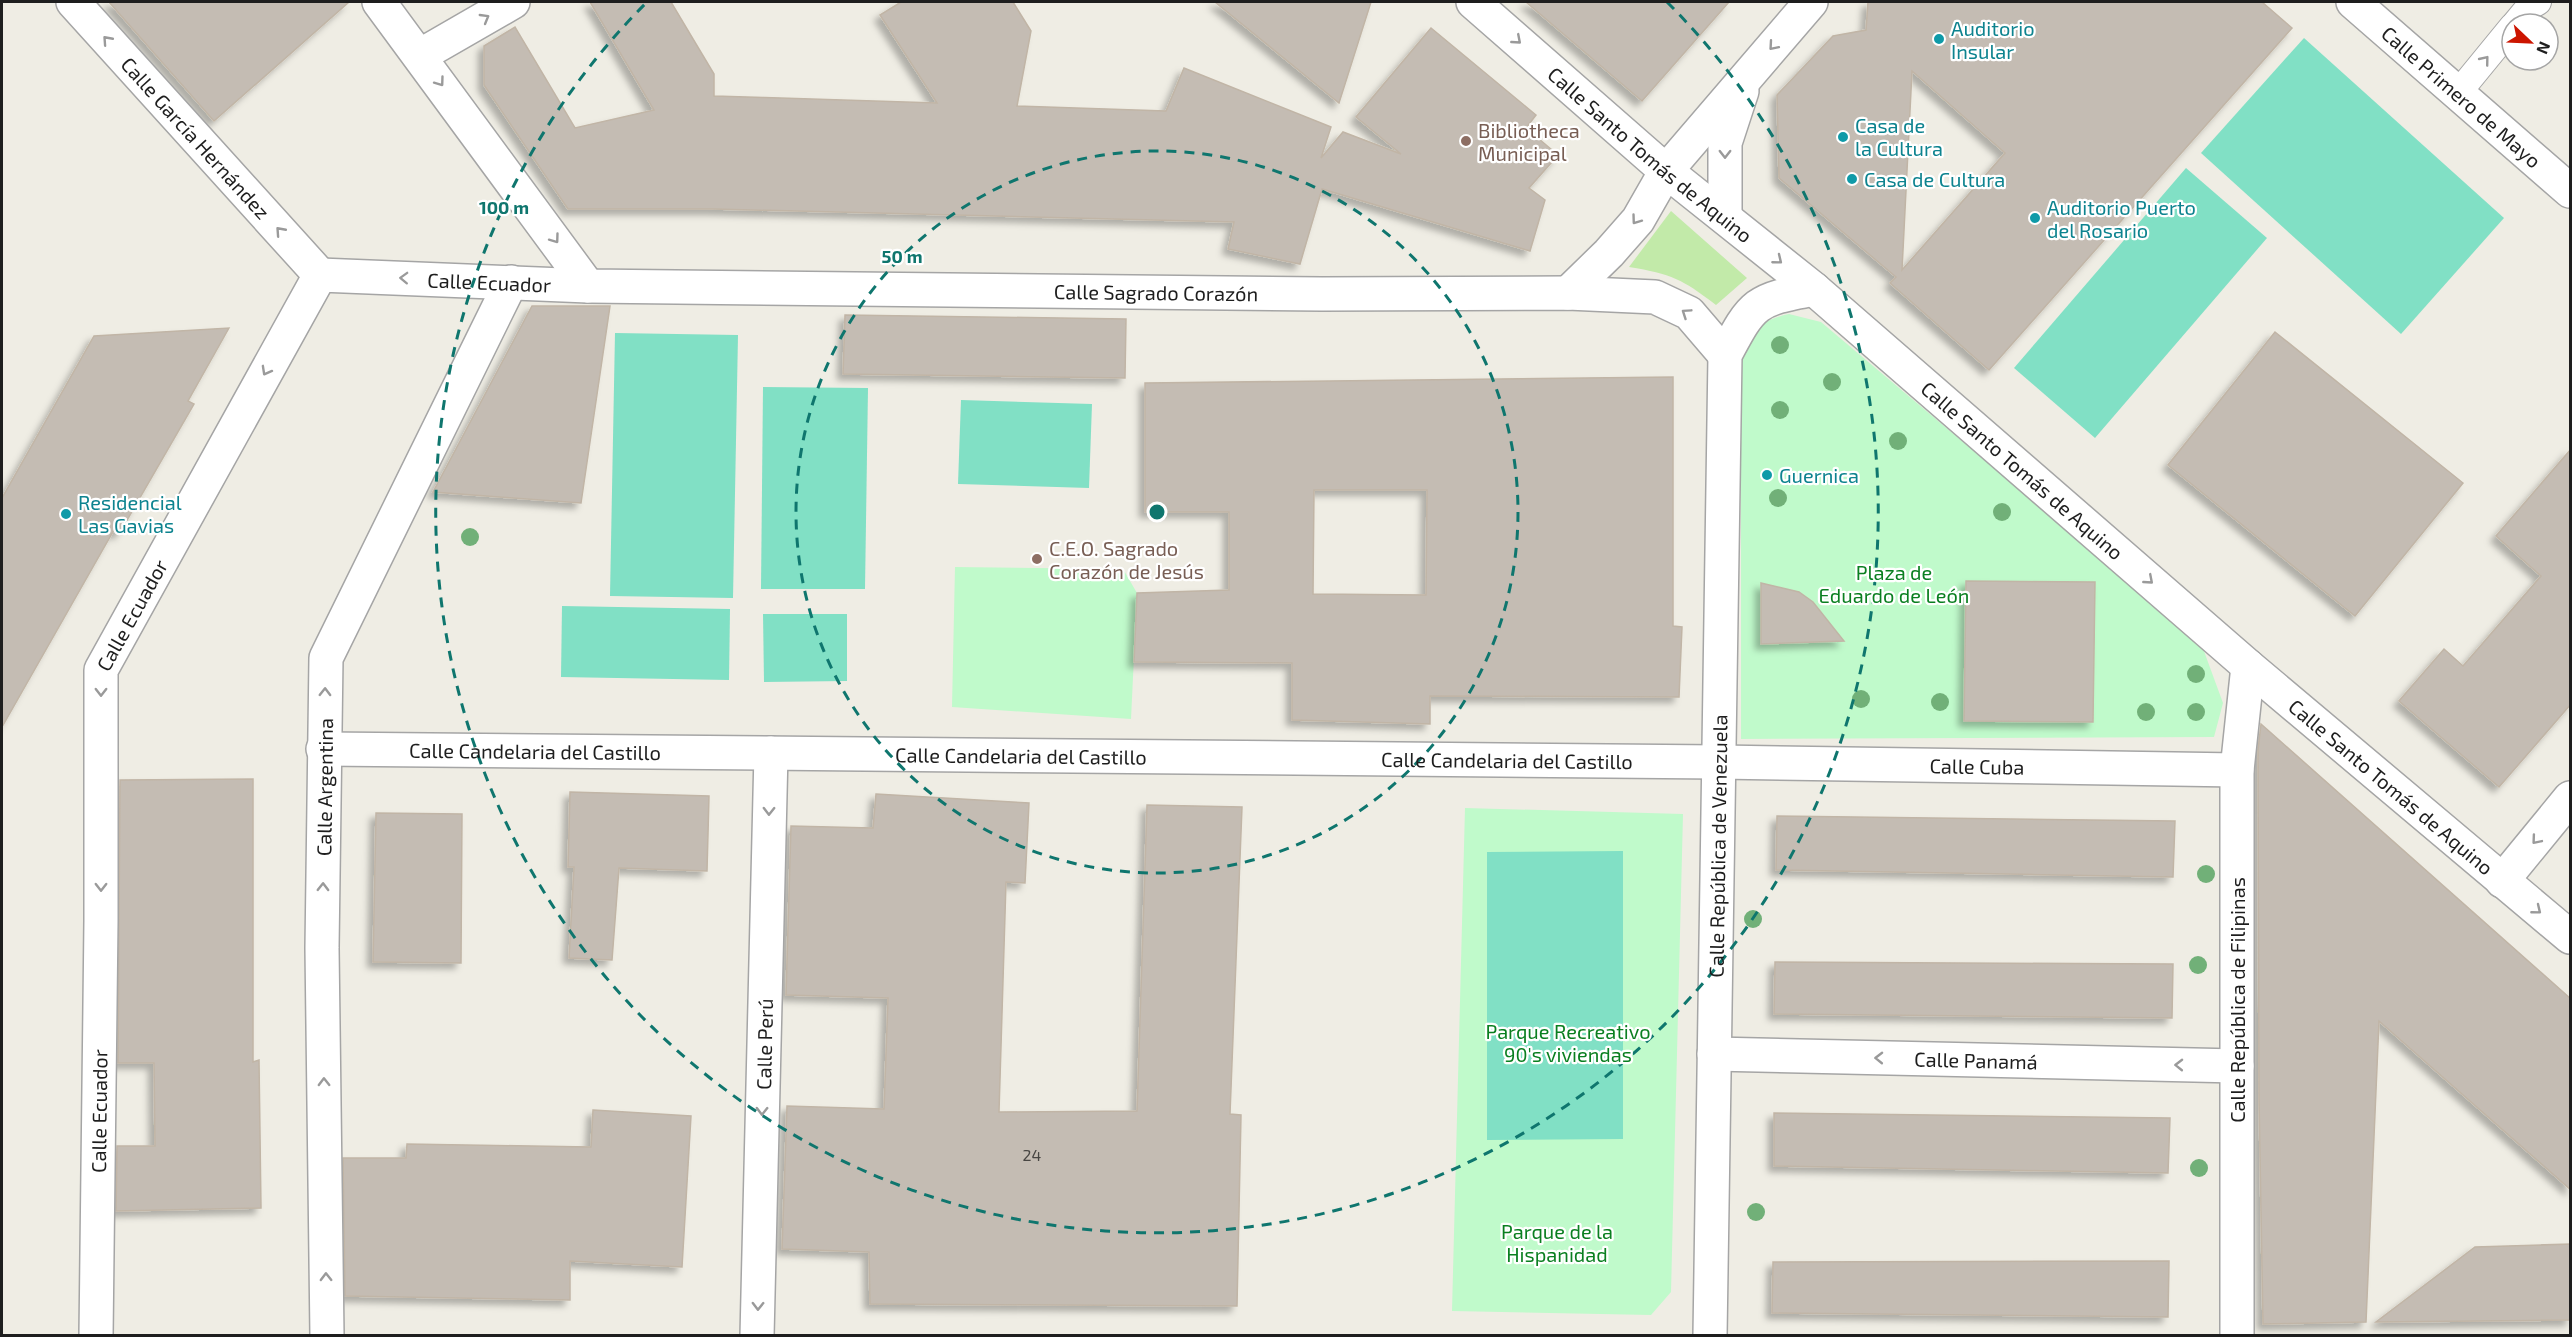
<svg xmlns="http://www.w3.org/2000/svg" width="2572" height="1337" font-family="'Exo 2',sans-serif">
  <defs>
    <filter id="shadow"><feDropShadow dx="-5.5" dy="5.5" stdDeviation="3" flood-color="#0004"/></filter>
  </defs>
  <rect width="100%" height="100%" fill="#efede4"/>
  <path fill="#c2eaa9" d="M1671 211 1747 278 1716 305C1682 279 1672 274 1629 267Z"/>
  <g fill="#c0facb">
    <path d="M1789 314 1821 322 2201 643 2223 703 2214 737 1741 739V363C1752 334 1756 321 1789 314Z"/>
    <polygon points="955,567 1123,569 1137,593 1131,719 952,707"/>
    <polygon points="1465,808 1683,814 1671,1292 1651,1315 1452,1311"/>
  </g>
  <g fill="#81e0c5">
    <polygon points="2304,38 2504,218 2401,334 2201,153"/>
    <polygon points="2186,168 2267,238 2095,438 2014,368"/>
    <polygon points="615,333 738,335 733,598 610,596"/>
    <polygon points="763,387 868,388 865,589 761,589"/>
    <polygon points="961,400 1092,404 1089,488 958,484"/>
    <polygon points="562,606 730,609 729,680 561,677"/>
    <polygon points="763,614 847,614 847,681 764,682"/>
    <polygon points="1623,851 1623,1139 1487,1140 1487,852"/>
  </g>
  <g fill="#c4bcb3" stroke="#c1b5a6" stroke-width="1.5" fill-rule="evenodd" filter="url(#shadow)">
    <polygon points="109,2 349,2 214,121"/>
    <polygon points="590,2 671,2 714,74 714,96 937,103 880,15 901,2 1013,2 1031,31 1017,106 1166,111 1184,68 1331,127 1321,158 1343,132 1401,154 1356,117 1431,28 1536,115 1526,128 1558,155 1529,188 1545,200 1530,251 1322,189 1300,264 1228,249 1234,222 713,209 568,209 484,85 484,46 515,27 575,128 654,110"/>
    <polygon points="1215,2 1371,2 1339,103"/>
    <polygon points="1526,2 1729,2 1642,101"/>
    <path d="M1868 2H2262L2292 28 1989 370 1890 283 1896 277 1779 178 1777 95 1833 36 1866 30ZM1912 71 2005 153 1902 270Z"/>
    <polygon points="532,306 610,306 581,503 433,492"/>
    <polygon points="845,315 1126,319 1125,378 843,374"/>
    <polygon points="229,328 188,401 194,404 119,534 114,530 2,727 2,498 94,336"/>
    <polygon points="2275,332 2463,483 2355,616 2168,465"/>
    <path d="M1673 377V626L1682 627 1679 697 1430 696V724L1292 720V663L1134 662 1137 593 1229 590V512H1145V383ZM1314 490H1427L1426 595 1313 594Z"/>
    <polygon points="2571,449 2571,704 2499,787 2399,701 2444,649 2463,666 2541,576 2496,536"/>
    <polygon points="1966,581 2095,582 2093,722 1964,721"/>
    <polygon points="1761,583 1799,592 1813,602 1844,641 1761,644"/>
    <polygon points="2261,724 2571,999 2571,1190 2379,1021 2366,1322 2263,1324 2259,1099 2258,750"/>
    <polygon points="253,779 253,1062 259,1060 261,1208 116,1211 117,1146 155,1146 154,1063 118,1063 120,780"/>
    <polygon points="570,792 709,796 707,871 619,868 612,960 569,958 574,867 568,867"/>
    <polygon points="876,794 1029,803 1025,883 1006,882 999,1112 1137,1111 1147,805 1242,807 1230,1114 1241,1115 1237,1306 870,1304 869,1252 782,1249 787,1106 884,1109 888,998 786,995 791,826 873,828"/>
    <polygon points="376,813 462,814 461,963 373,962"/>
    <polygon points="1777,816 2175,821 2173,877 1776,870"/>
    <polygon points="1775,962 2173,964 2172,1018 1774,1014"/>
    <polygon points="593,1110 691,1116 682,1267 570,1261 570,1300 345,1296 343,1158 406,1158 407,1144 591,1147"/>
    <polygon points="1774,1113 2170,1118 2168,1173 1774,1166"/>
    <polygon points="2571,1244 2571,1320 2376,1322 2475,1247"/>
    <polygon points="2169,1261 2168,1317 1772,1313 1773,1262"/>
  </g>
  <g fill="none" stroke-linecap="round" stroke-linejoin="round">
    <defs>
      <g id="service">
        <polyline points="2515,24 2529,7 2538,2"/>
        <polyline points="2458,93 2512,27"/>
      </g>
      <g id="minor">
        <path id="s1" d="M73 2 320 275"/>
        <polyline points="379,2 588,286"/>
        <path id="s2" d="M1473 2 1666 171 1814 289 2248 666 2570 937"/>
        <polyline points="421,55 513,2"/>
        <polyline points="1725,217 1725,143 1742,91"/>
        <polyline points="1568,293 1609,253 1638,220 1666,171 1811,2"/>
        <path id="s3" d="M323 749 1719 762 2237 770"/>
        <polyline points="2502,881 2570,798"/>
        <path id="s4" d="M1714 1054 2237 1066"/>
        <path id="s5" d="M96 1336 101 921V670L320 275 588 286 1322 294 1568 293 1655 297 1689 313 1725 355"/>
        <path id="s6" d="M327 1336 322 948 326 658 511 282"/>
        <path id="s7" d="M757 1336 771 753"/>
        <path id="s8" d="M1710 1336 1725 355C1753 302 1755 300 1814 289"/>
        <polyline points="2237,1336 2237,770 2248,666"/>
      </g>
      <g id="tertiary">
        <path id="s9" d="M2353 2 2570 191"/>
      </g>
    </defs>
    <use href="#service" stroke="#a5a5a5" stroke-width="28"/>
    <use href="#minor" stroke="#a5a5a5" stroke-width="36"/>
    <use href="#tertiary" stroke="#a5a5a5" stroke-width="36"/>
    <use href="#service" stroke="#fff" stroke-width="26"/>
    <use href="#minor" stroke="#fff" stroke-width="33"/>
    <use href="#tertiary" stroke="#fff" stroke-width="33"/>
  </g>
  <g fill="#71b078">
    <circle cx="1780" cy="345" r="9"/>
    <circle cx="1832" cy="382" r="9"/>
    <circle cx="1780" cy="410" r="9"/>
    <circle cx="1898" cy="441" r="9"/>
    <circle cx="1778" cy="498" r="9"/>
    <circle cx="2002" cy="512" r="9"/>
    <circle cx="470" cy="537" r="9"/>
    <circle cx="2196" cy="674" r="9"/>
    <circle cx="1861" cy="699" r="9"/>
    <circle cx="1940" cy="702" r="9"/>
    <circle cx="2146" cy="712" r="9"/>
    <circle cx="2196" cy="712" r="9"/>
    <circle cx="2206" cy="874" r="9"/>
    <circle cx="1753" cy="919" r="9"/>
    <circle cx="2198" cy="965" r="9"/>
    <circle cx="2199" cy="1168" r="9"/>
    <circle cx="1756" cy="1212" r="9"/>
  </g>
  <defs><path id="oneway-chevron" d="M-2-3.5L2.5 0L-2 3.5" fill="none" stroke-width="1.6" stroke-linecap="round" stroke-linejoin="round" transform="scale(1.5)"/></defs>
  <g stroke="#9a9a9a">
    <use href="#oneway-chevron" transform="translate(485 18) rotate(-30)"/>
    <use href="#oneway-chevron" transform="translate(107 40) rotate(-132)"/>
    <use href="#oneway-chevron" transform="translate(1517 40) rotate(41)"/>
    <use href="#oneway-chevron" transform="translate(1773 46) rotate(131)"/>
    <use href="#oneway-chevron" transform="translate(2485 60) rotate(-51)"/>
    <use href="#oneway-chevron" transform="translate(440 82) rotate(54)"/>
    <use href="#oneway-chevron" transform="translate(1725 154) rotate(90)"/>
    <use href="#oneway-chevron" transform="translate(1636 220) rotate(126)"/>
    <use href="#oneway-chevron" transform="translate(280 231) rotate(-132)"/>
    <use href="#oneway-chevron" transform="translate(555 239) rotate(54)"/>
    <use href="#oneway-chevron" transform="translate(1778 260) rotate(39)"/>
    <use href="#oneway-chevron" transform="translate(404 278) rotate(-178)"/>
    <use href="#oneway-chevron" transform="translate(1686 313) rotate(-146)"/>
    <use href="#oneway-chevron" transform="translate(266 371) rotate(119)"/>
    <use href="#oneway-chevron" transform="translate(2149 580) rotate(41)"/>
    <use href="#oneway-chevron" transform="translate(101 692) rotate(90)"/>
    <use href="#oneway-chevron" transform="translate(325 692) rotate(-89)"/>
    <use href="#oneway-chevron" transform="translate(769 811) rotate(91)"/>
    <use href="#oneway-chevron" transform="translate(2536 840) rotate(130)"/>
    <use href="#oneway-chevron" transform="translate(101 887) rotate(90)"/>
    <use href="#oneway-chevron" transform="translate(323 887) rotate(-89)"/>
    <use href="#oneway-chevron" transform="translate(2537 910) rotate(39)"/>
    <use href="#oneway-chevron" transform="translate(1879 1058) rotate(-179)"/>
    <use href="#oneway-chevron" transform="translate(2179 1065) rotate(-179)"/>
    <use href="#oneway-chevron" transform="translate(324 1082) rotate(-91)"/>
    <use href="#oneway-chevron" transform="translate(762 1111) rotate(91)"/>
    <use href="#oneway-chevron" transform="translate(326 1277) rotate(-91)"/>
    <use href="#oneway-chevron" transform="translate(758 1306) rotate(91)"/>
  </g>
  <g fill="none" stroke="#0f766e" stroke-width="3" stroke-dasharray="10 8">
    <circle cx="1157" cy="512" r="361"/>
    <path d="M1667 2A721 721 0 1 1 647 2"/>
  </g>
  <g fill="#0f9aa8" stroke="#fff" stroke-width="2">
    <circle cx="1939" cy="39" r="6"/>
    <circle cx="1843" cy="137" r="6"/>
    <circle cx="1852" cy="179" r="6"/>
    <circle cx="2035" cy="218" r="6"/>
    <circle cx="1767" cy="475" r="6"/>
    <circle cx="66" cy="514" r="6"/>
  </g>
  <g fill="#8d6e63" stroke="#fff" stroke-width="2">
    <circle cx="1466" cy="141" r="6"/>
    <circle cx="1037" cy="559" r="6"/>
  </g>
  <g text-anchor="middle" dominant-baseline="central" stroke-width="4.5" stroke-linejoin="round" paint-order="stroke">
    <g font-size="16" fill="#484643">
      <text x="1032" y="1154">24</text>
    </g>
    <g font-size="20" fill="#0d838f" stroke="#fff" text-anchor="start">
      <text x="1951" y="28">Auditorio<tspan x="1951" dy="23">Insular</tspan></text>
      <text x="1855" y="125">Casa de<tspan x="1855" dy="23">la Cultura</tspan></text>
      <text x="1864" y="179">Casa de Cultura</text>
      <text x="2047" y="207">Auditorio Puerto<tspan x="2047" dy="23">del Rosario</tspan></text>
      <text x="1779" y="475">Guernica</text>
      <text x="78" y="502">Residencial<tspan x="78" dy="23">Las Gavias</tspan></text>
    </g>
    <g font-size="20" fill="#1e1e1e" stroke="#fff">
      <text stroke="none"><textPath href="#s9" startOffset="144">Calle Primero de Mayo</textPath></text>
      <text stroke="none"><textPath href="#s1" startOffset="183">Calle García Hernández</textPath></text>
      <text stroke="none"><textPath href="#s2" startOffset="234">Calle Santo Tomás de Aquino</textPath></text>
      <text stroke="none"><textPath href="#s5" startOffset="1287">Calle Ecuador</textPath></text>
      <text stroke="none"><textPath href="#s5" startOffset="1954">Calle Sagrado Corazón</textPath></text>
      <text stroke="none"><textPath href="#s2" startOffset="722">Calle Santo Tomás de Aquino</textPath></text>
      <text stroke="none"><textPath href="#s5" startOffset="729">Calle Ecuador</textPath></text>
      <text stroke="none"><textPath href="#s3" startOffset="212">Calle Candelaria del Castillo</textPath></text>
      <text stroke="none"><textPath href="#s3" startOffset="698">Calle Candelaria del Castillo</textPath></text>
      <text stroke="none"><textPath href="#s3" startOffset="1184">Calle Candelaria del Castillo</textPath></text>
      <text stroke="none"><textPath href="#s3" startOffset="1654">Calle Cuba</textPath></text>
      <text stroke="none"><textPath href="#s2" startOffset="1208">Calle Santo Tomás de Aquino</textPath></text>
      <text stroke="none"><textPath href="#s6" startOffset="549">Calle Argentina</textPath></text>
      <text stroke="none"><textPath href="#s8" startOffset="490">Calle República de Venezuela</textPath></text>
      <text transform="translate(2237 1000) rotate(-90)">Calle República de Filipinas</text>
      <text stroke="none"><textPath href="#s7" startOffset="292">Calle Perú</textPath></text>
      <text stroke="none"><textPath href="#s4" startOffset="262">Calle Panamá</textPath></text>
      <text stroke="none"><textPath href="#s5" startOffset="225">Calle Ecuador</textPath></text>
    </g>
    <g font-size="20" fill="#785e54" stroke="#fff" text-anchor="start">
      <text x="1478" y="130">Bibliotheca<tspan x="1478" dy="23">Municipal</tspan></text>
      <text x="1049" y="548">C.E.O. Sagrado<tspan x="1049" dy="23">Corazón de Jesús</tspan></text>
    </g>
    <g font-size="20" fill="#0a7f20" stroke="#fff">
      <text x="1894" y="572">Plaza de<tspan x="1894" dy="23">Eduardo de León</tspan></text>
      <text x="1568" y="1031">Parque Recreativo<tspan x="1568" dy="23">90's viviendas</tspan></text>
      <text x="1557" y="1231">Parque de la<tspan x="1557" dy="23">Hispanidad</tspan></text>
    </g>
  </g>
  <circle cx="1157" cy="512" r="9" fill="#0f766e" stroke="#fff" stroke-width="3"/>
  <g font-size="18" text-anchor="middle" font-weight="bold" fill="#0f766e" stroke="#fff" stroke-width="4.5" stroke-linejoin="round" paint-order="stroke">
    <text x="504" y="214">100 m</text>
    <text x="902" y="263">50 m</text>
  </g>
  <rect width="2572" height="1337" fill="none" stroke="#1e1e1e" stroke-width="6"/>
  <g transform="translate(2530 42) rotate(113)"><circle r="28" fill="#ffffff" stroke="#a5a5a5" stroke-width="1.5"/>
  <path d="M0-4.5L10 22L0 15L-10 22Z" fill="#cc1500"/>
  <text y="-9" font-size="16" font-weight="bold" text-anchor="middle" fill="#1e1e1e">N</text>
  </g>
</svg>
